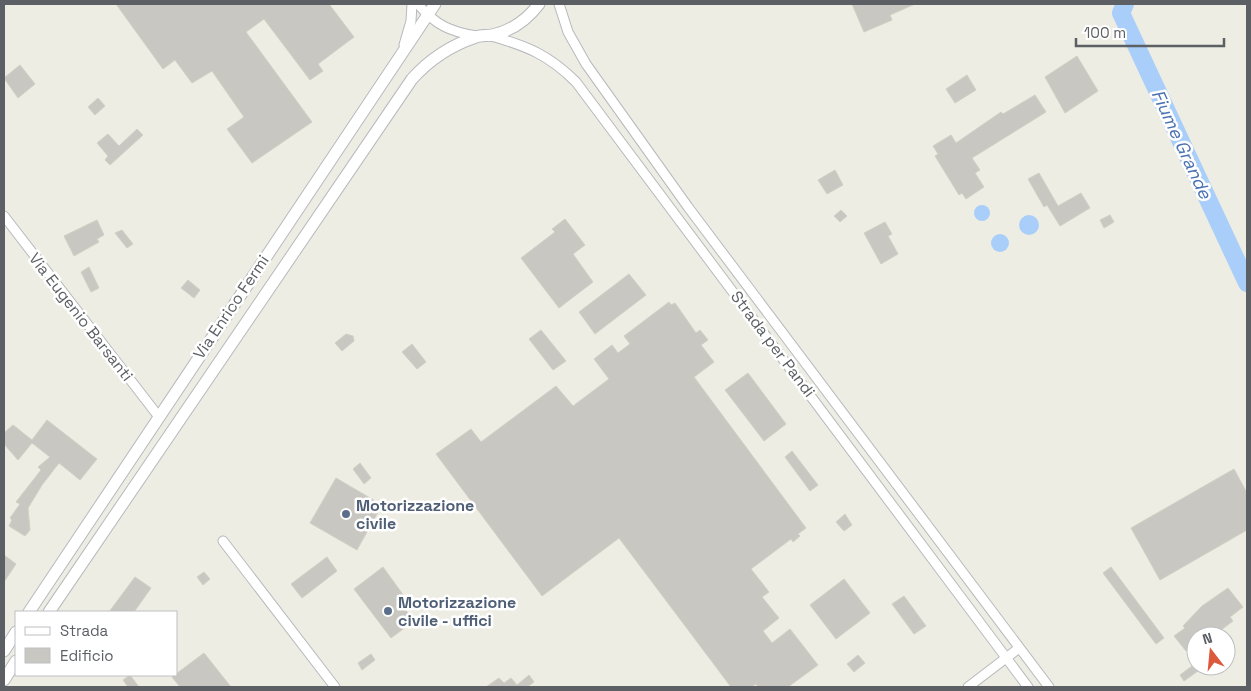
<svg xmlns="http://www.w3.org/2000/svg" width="1251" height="691" font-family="'Space Grotesk',sans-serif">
  <rect width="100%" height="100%" fill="#eeede4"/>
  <g fill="#a9cef9">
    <circle cx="982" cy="213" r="8"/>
    <circle cx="1029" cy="225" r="10"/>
    <circle cx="1000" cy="243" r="9"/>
  </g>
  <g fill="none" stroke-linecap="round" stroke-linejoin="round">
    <polyline stroke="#a9cef9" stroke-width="18" points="1125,4 1121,13 1247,283"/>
  </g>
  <g fill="#c9c7c2" stroke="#d2cfc3">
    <polygon points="116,4 329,4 354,37 318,64 323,71 310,80 264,19 246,32 312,122 252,163 227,129 244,117 212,71 192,83 175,60 163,69"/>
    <polygon points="852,4 915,4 890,15 892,20 864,32"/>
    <polygon points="1077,56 1098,91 1065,113 1045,77"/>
    <polygon points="20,65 35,84 18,98 4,78"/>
    <polygon points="967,75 976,90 955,103 946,89"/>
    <polygon points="1035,95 1046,112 972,158 980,170 975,173 984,187 966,199 962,193 959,195 935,156 938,154 933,146 951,135 956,143 1001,112 1003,114"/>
    <polygon points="98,98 105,106 95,115 88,107"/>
    <polygon points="137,129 143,135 110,165 105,160 108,156 97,143 108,134 119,146"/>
    <polygon points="835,170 843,185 827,194 818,180"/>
    <polygon points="1039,173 1058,206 1081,193 1090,208 1060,226 1047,205 1044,207 1028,179"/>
    <polygon points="841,210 847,216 840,222 834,216"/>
    <polygon points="1110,215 1114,222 1104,228 1100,220"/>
    <polygon points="565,219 585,245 573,254 593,282 559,308 521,258 555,232 552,229"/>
    <polygon points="97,220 104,235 97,239 99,242 74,256 64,236"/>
    <polygon points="885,222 892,234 888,236 898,254 881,264 864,233"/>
    <polygon points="122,230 133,244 127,248 115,233"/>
    <polygon points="89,267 99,288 91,292 81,272"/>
    <polygon points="629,274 646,295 595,334 579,312"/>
    <polygon points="188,280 200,290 194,298 181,288"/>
    <polygon points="669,302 671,305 675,303 696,333 700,330 708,340 701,345 714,362 694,377 806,528 798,534 800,536 793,542 791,539 751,569 769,592 762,597 779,618 763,631 772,643 790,629 818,665 788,687 758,687 756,684 751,687 731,687 619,538 542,596 436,454 471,429 481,442 556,386 573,406 609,379 594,359 612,345 618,353 630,344 624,336"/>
    <polygon points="541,330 566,361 553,370 529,339"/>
    <polygon points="346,334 353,336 354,341 342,351 335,343"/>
    <polygon points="412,344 426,362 417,369 402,352"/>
    <polygon points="748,373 786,424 764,441 725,390"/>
    <polygon points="47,420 97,459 80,480 59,463 42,485 28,508 30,530 25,536 9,526 12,520 10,518 20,504 16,502 41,470 38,467 50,457 32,443 18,460 4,444 4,433 13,425 32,440"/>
    <polygon points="792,451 818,485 810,491 785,457"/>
    <polygon points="360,463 371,478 364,484 353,469"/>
    <polygon points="1234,469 1247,493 1247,530 1160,580 1131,528"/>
    <polygon points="336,478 382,505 357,550 310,523"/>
    <polygon points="845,514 852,525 844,531 836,522"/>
    <polygon points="4,555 16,564 4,582"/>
    <polygon points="327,557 337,571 302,598 291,584"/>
    <polygon points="383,567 404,596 398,600 414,621 391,638 354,589"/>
    <polygon points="1111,567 1164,638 1156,644 1103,573"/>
    <polygon points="204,572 210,579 203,585 197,577"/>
    <polygon points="135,577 151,588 134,612 109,612"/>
    <polygon points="844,579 870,613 836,639 810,605"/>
    <polygon points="1228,588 1243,607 1230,617 1233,621 1221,630 1219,628 1210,636 1196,636 1196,643 1186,651 1174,636 1185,628 1183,626 1202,606"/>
    <polygon points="904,596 926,626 914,634 892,604"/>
    <polygon points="204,653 231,687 180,687 172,677"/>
    <polygon points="371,654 375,660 362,670 358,663"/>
    <polygon points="858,655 865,663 854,672 847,664"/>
    <polygon points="1192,666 1205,666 1184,681 1180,675"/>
    <polygon points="130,675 139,687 128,687 123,680"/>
    <polygon points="529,675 534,682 527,687 486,687 499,678 504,683 511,678 517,685"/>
  </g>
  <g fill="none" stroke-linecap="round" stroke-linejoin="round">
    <defs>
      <g id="minor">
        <path d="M418 4C435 25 451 32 477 36"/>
        <polyline points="559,4 568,32 586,64 688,207 1049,687"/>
        <path d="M491 36C527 46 549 55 576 82L1028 687"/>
        <polyline points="404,45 411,21 412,4"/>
        <polyline points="4,216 159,417"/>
        <polyline points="223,541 335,687"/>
        <polyline points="968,687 1019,648"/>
      </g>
      <g id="tertiary">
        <polyline points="29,612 435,4"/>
        <path d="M49 612 412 79C429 60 452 45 476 37 481 35 487 36 492 35 511 31 527 20 539 4"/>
        <polyline points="4,651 16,632"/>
        <polyline points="4,680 16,661"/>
      </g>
    </defs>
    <use href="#minor" stroke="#b7b9bd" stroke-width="11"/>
    <use href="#tertiary" stroke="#b7b9bd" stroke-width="13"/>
    <use href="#minor" stroke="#fff" stroke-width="9"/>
    <use href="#tertiary" stroke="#fff" stroke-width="11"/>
  </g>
  <g fill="#5c6f8a" stroke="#fff" stroke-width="2">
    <circle cx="346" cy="514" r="5"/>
    <circle cx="388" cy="611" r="5"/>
  </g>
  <g text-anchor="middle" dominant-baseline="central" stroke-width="5" stroke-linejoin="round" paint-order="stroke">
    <g font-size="16" fill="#5c5f64" stroke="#fff">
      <text transform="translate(231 307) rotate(-56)">Via Enrico Fermi</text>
      <text transform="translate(81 317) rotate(52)">Via Eugenio Barsanti</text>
      <text transform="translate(773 344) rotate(53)">Strada per Pandi</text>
    </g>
    <g font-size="16" font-weight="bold" fill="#4e5e75" stroke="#fff" text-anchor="start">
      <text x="356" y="505">Motorizzazione<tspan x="356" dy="18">civile</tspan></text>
      <text x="398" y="602">Motorizzazione<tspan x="398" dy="18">civile - uffici</tspan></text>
    </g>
    <g font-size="18" font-style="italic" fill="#4b72b2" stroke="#fff">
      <text transform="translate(1182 144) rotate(65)">Fiume Grande</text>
    </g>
  </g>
  <rect width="1251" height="691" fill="none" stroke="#5c5f64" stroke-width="10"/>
  <rect x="15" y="611" width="162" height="65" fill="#ffffff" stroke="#bebfc1"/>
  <rect x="25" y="627" width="25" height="8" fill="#ffffff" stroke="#bebfc1"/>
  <text x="60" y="636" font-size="15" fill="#5c5f64">Strada</text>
  <rect x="25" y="648" width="25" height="15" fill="#c9c7c2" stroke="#bebfc1"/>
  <text x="60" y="661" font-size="15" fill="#5c5f64">Edificio</text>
  <g transform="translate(1211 651) rotate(344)"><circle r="24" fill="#ffffff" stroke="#bebfc1"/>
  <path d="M0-4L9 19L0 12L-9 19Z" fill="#dc593c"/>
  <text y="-8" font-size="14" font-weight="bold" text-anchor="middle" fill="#5c5f64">N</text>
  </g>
  <path d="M1076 38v8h148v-8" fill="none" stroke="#5c5f64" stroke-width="2.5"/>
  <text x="1084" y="38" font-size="15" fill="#5c5f64" stroke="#ffffff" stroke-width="4" paint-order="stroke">100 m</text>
</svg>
